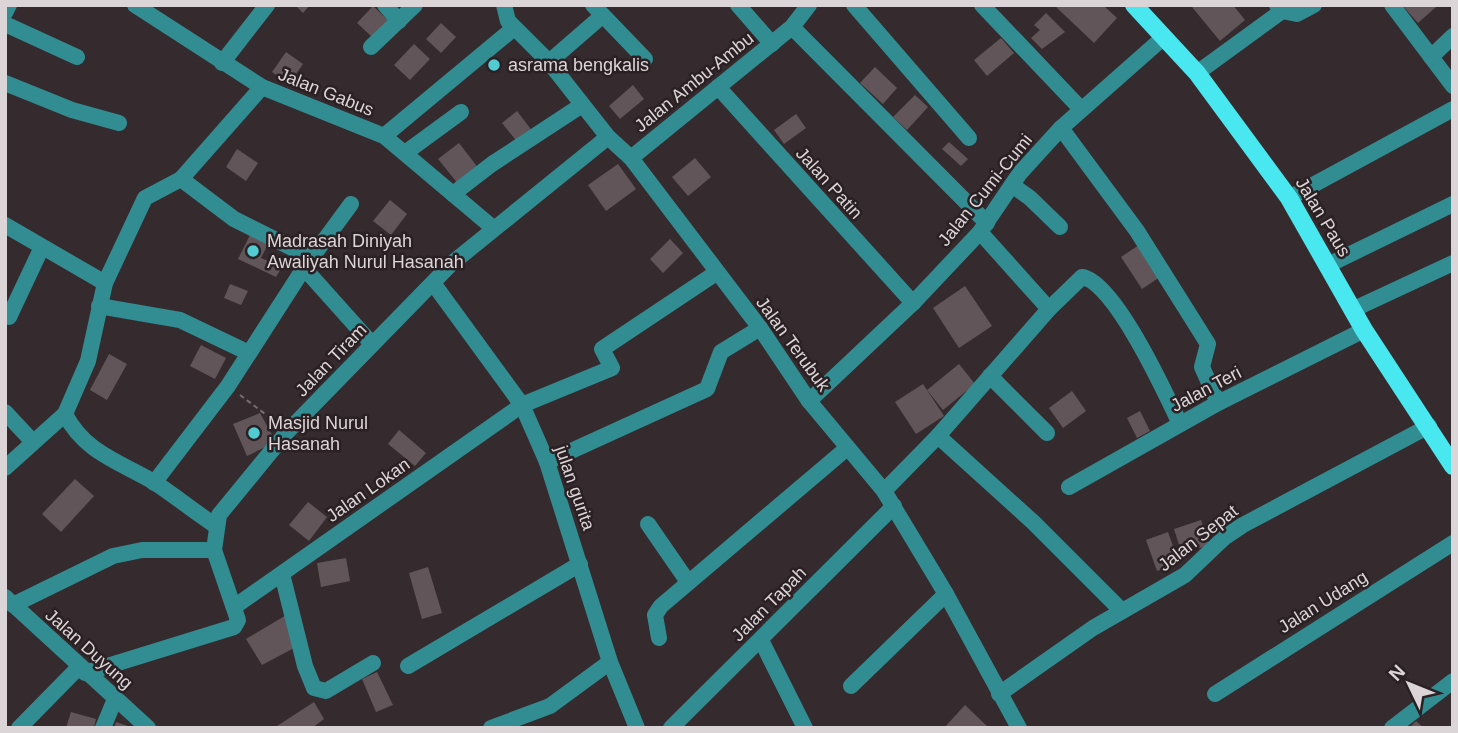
<svg xmlns="http://www.w3.org/2000/svg" width="1458" height="733" font-family="Arial,sans-serif">
  <rect width="100%" height="100%" fill="#352b2e"/>
  <g fill="#615559">
    <polygon points="295,5 310,5 303,13"/>
    <polygon points="1054,5 1103,5 1117,18 1094,43"/>
    <polygon points="1194,5 1233,5 1245,20 1220,41 1192,7"/>
    <polygon points="1402,5 1435,5 1436,7 1418,23"/>
    <polygon points="373,6 388,20 372,37 357,23"/>
    <polygon points="1046,13 1065,32 1042,49 1031,38 1040,30 1034,25"/>
    <polygon points="441,23 456,37 441,53 426,39"/>
    <polygon points="1001,38 1014,53 987,76 974,60"/>
    <polygon points="414,44 430,59 410,80 394,65"/>
    <polygon points="286,52 303,64 289,84 272,72"/>
    <polygon points="875,67 897,88 883,104 860,83"/>
    <polygon points="633,85 644,99 620,119 609,106"/>
    <polygon points="915,95 928,107 907,130 893,117"/>
    <polygon points="517,111 533,132 519,144 502,123"/>
    <polygon points="796,114 806,128 784,144 774,130"/>
    <polygon points="949,142 968,159 961,166 942,149"/>
    <polygon points="459,143 479,169 459,185 438,159"/>
    <polygon points="237,149 258,163 246,181 226,167"/>
    <polygon points="695,158 711,177 688,196 672,177"/>
    <polygon points="618,164 636,189 606,211 588,185"/>
    <polygon points="390,200 407,214 391,235 373,221"/>
    <polygon points="250,235 268,244 261,258 282,267 276,277 238,259"/>
    <polygon points="670,239 683,253 663,273 650,259"/>
    <polygon points="1139,245 1160,277 1142,289 1121,257"/>
    <polygon points="230,284 248,291 241,305 224,298"/>
    <polygon points="965,286 992,326 959,348 933,308"/>
    <polygon points="201,345 226,358 215,379 190,366"/>
    <polygon points="109,354 127,364 107,400 90,390"/>
    <polygon points="959,364 975,384 943,410 927,390"/>
    <polygon points="923,384 944,416 916,434 895,402"/>
    <polygon points="1072,391 1086,411 1063,428 1049,408"/>
    <polygon points="1140,411 1150,431 1137,438 1127,418"/>
    <polygon points="260,413 276,442 247,456 233,424"/>
    <polygon points="399,430 426,453 415,466 388,444"/>
    <polygon points="75,479 94,496 61,532 42,514"/>
    <polygon points="308,502 327,517 309,541 289,525"/>
    <polygon points="1201,520 1209,545 1182,554 1174,529"/>
    <polygon points="1168,532 1179,563 1157,571 1146,540"/>
    <polygon points="346,558 350,581 321,587 317,563"/>
    <polygon points="428,567 442,613 422,619 409,573"/>
    <polygon points="288,614 296,647 262,665 246,639"/>
    <polygon points="377,672 393,705 376,712 362,679"/>
    <polygon points="314,702 324,719 312,728 274,728"/>
    <polygon points="965,705 989,728 944,728"/>
    <polygon points="71,712 96,719 94,728 66,728"/>
    <polygon points="1416,721 1424,728 1409,728"/>
    <polygon points="116,722 131,727 131,728 114,728"/>
  </g>
  <g fill="none" stroke-linecap="round" stroke-linejoin="round">
    <polyline stroke="#766d70" stroke-width="2" stroke-dasharray="5 3.5" stroke-linecap="butt" points="240,395 277,423"/>
    <g stroke="#318d92" stroke-width="16">
      <polyline points="135,5 262,87 384,136 492,227"/>
      <polyline points="385,5 399,21"/>
      <polyline points="504,5 508,21 549,62 608,137 631,158 760,328 809,401 884,491 946,594 1019,728"/>
      <polyline points="593,5 645,59"/>
      <polyline points="738,5 772,44"/>
      <polyline points="854,5 969,138"/>
      <polyline points="982,5 1081,109"/>
      <polyline points="1277,5 1282,11 1297,14 1314,5"/>
      <polyline points="1392,5 1453,86"/>
      <polyline points="5,13 9,5"/>
      <polyline points="5,24 77,57"/>
      <polyline points="792,27 987,223"/>
      <polyline points="371,47 415,5"/>
      <polyline points="1431,57 1453,36"/>
      <polyline points="549,62 602,16"/>
      <polyline points="222,63 267,5"/>
      <polyline points="1197,73 1282,11"/>
      <polyline points="5,83 72,110 119,123"/>
      <polyline points="718,87 913,303"/>
      <polyline points="1061,128 1137,231 1208,344 1202,367 1218,403"/>
      <polyline points="384,136 514,28"/>
      <polyline points="405,153 461,112"/>
      <polyline points="631,158 792,27 809,5"/>
      <polyline points="181,179 234,219 312,258"/>
      <polyline points="1012,185 1030,198 1060,227"/>
      <polyline points="453,194 492,164 582,105"/>
      <polyline points="1289,198 1453,109"/>
      <polyline points="5,225 105,283"/>
      <polyline points="980,232 1049,309"/>
      <polyline points="1328,265 1453,204"/>
      <polyline points="304,268 372,344"/>
      <polyline points="433,283 522,405 547,462 610,662 637,728"/>
      <polyline points="99,306 180,320 249,353"/>
      <polyline points="1352,310 1453,263"/>
      <polyline points="9,317 42,247"/>
      <polyline points="990,376 1047,433"/>
      <polyline points="809,401 913,303 980,232 1020,173 1061,128 1164,37"/>
      <polyline points="5,412 33,442"/>
      <path d="M65 414C84 452 120 462 154 482 175 496 195 512 216 526"/>
      <polyline points="938,436 1033,522 1122,611"/>
      <polyline points="547,462 707,389 721,352 760,328"/>
      <polyline points="5,468 65,414 88,361 105,283 145,198 181,179 262,87"/>
      <polyline points="154,483 228,386 304,268 351,204"/>
      <polyline points="1069,487 1218,403 1364,330"/>
      <path d="M884 491 938 436 1049 309 1082 277C1114 281 1166 394 1180 424"/>
      <polyline points="648,524 688,582"/>
      <polyline points="282,574 305,666 314,688 326,691 373,663"/>
      <polyline points="5,597 148,728"/>
      <polyline points="13,605 113,556 142,550 214,550 219,515 287,432 451,264 608,137"/>
      <polyline points="234,607 522,405 612,368 602,349 716,273"/>
      <polyline points="659,638 655,615 661,606 846,449"/>
      <polyline points="761,640 805,728"/>
      <polyline points="408,666 580,564"/>
      <polyline points="85,673 234,627 238,620 214,550"/>
      <polyline points="851,686 946,594"/>
      <polyline points="999,694 1093,628 1185,575 1225,537 1243,525 1429,426"/>
      <polyline points="1215,694 1453,543"/>
      <polyline points="19,728 79,667"/>
      <polyline points="103,728 115,699"/>
      <polyline points="491,728 550,706 610,662"/>
      <polyline points="671,728 894,506"/>
      <polyline points="1392,728 1453,681"/>
    </g>
    <polyline stroke="#49e7f0" stroke-width="18" points="1134,5 1197,73 1289,198 1364,330 1453,466"/>
  </g>
  <g fill="#51ccd3" stroke="#2b2124" stroke-width="2.5">
    <circle cx="494" cy="65" r="7"/>
    <circle cx="253" cy="251" r="7"/>
    <circle cx="254" cy="433" r="7"/>
  </g>
  <g text-anchor="middle" dominant-baseline="central" stroke-width="5" stroke-linejoin="round" paint-order="stroke">
    <g font-size="18" fill="#dcd5d7" stroke="#2b2124" text-anchor="start">
      <text x="508" y="65">asrama bengkalis</text>
      <text x="267" y="241">Madrasah Diniyah<tspan x="267" dy="21">Awaliyah Nurul Hasanah</tspan></text>
      <text x="268" y="423">Masjid Nurul<tspan x="268" dy="21">Hasanah</tspan></text>
    </g>
    <g font-size="18" fill="#dcd5d7" stroke="#2b2124">
      <text transform="translate(694 82) rotate(-39)">Jalan Ambu-Ambu</text>
      <text transform="translate(326 92) rotate(22)">Jalan Gabus</text>
      <text transform="translate(829 183) rotate(48)">Jalan Patin</text>
      <text transform="translate(985 190) rotate(-51)">Jalan Cumi-Cumi</text>
      <text transform="translate(1323 217) rotate(59)">Jalan Paus</text>
      <text transform="translate(793 344) rotate(54)">Jalan Terubuk</text>
      <text transform="translate(331 360) rotate(-46)">Jalan Tiram</text>
      <text transform="translate(1206 389) rotate(-28)">Jalan Teri</text>
      <text transform="translate(575 488) rotate(71)">julan gurita</text>
      <text transform="translate(368 490) rotate(-35)">Jalan Lokan</text>
      <text transform="translate(1198 538) rotate(-38)">Jalan Sepat</text>
      <text transform="translate(1323 602) rotate(-32)">Jalan Udang</text>
      <text transform="translate(769 604) rotate(-45)">Jalan Tapah</text>
      <text transform="translate(89 649) rotate(42)">Jalan Duyung</text>
    </g>
  </g>
  <rect width="1458" height="733" fill="none" stroke="#dcd5d7" stroke-width="14"/>
  <g transform="translate(1409 684) rotate(313)" stroke="#2b2124" stroke-width="5" paint-order="stroke">
  <path d="M0-5L12 26L0 18L-12 26Z" fill="#dcd5d7"/>
  <text y="-10" font-size="19" font-weight="bold" text-anchor="middle" fill="#dcd5d7">N</text>
  </g>
</svg>
